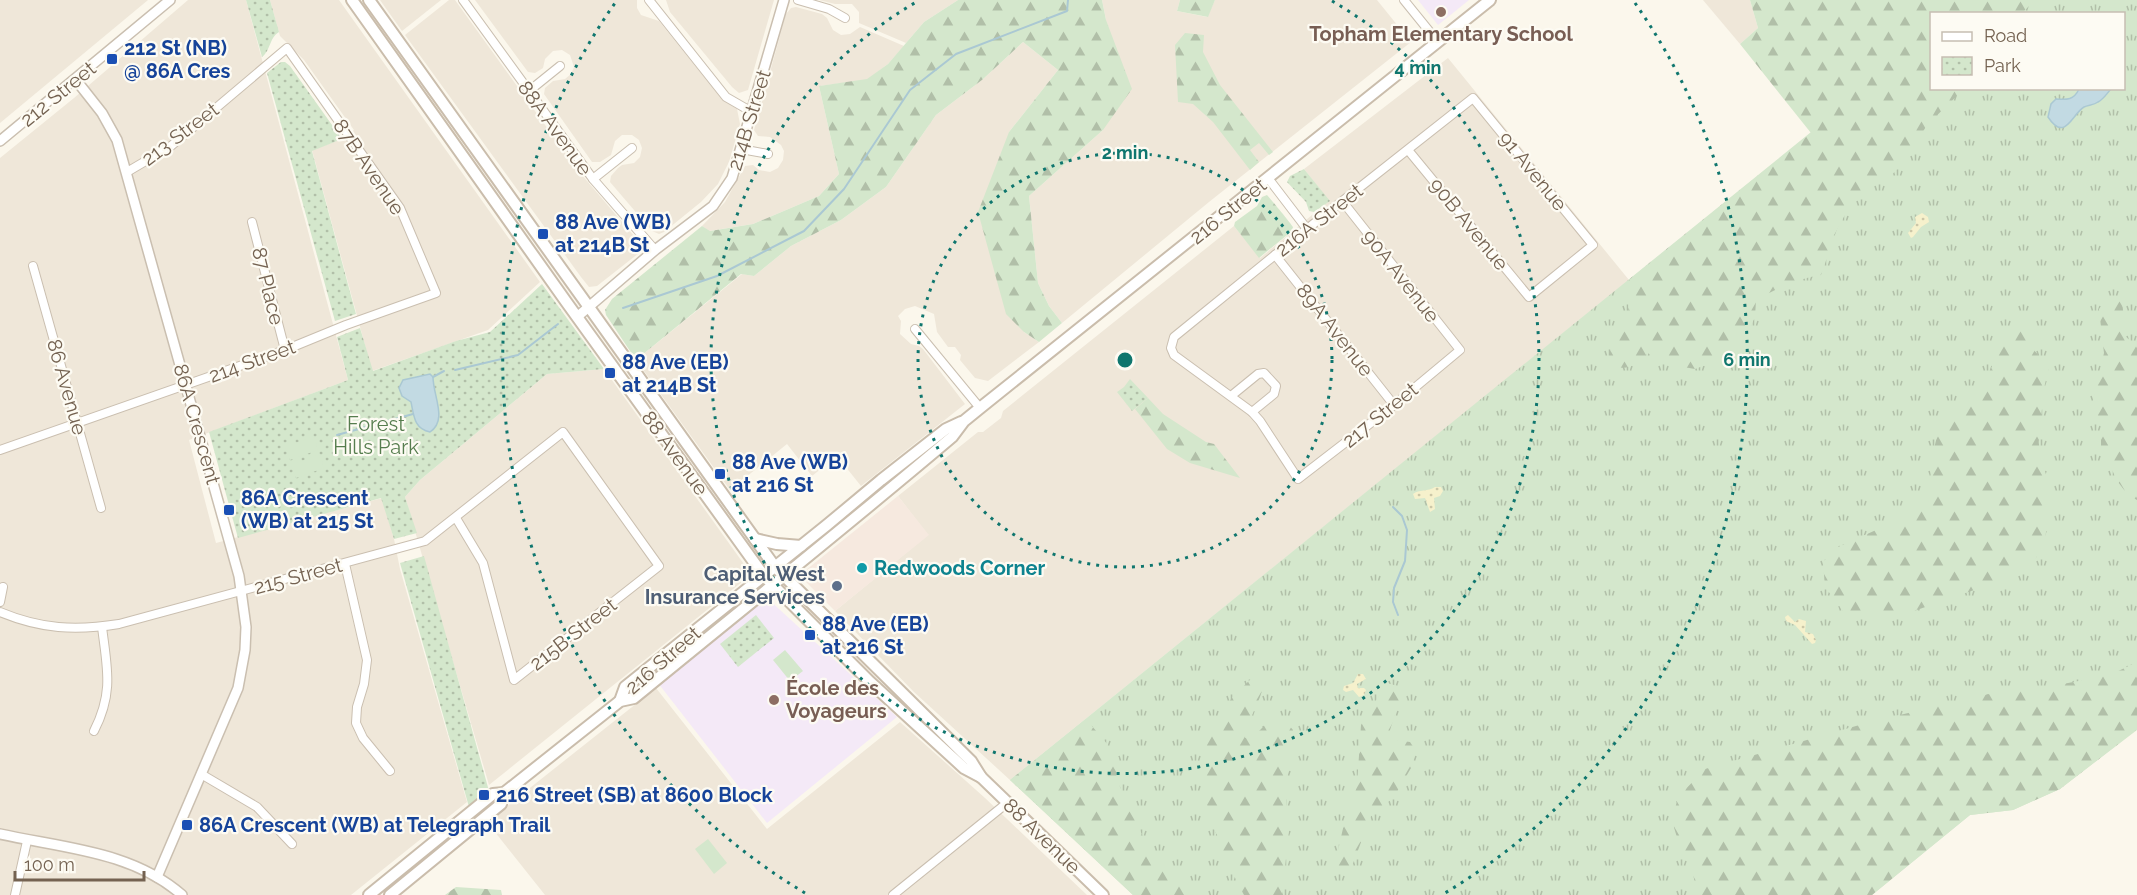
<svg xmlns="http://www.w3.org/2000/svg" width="2137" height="895" font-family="Raleway,sans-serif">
  <defs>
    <pattern id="grass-tufts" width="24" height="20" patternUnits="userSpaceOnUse" patternTransform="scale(1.5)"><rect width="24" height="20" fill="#d4e7cc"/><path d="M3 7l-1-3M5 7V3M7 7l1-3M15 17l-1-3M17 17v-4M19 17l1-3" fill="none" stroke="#b1bfa8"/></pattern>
    <pattern id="forest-firs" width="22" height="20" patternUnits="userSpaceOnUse" patternTransform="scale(1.5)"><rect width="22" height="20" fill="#d4e7cc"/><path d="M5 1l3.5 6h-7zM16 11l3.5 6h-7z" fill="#b1bfa8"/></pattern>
    <pattern id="sand-dots" width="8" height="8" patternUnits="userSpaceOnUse" patternTransform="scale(1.5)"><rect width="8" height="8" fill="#f6f1cc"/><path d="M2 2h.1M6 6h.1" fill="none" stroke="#ccc7a8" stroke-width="1.8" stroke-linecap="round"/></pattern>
    <pattern id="park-dots" width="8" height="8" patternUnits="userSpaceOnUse" patternTransform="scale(1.5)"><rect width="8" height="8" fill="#d4e7cc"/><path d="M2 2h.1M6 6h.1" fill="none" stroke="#b1bfa8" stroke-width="1.8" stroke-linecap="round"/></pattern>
  </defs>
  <rect width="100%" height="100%" fill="#fbf7ec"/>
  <g fill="#efe7d9">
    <polygon points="0,0 148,0 0,123"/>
    <polygon points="188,0 246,0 348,380 189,440 216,543 382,498 394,539 400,569 467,802 351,895 0,895 0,158 74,98"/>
    <polygon points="270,0 339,0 540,282 488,330 372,371 312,150 342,139 354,130 304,60 280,36"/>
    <polygon points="380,0 441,0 402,31"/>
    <polygon points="449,0 455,0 576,168 640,243 639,253 597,286 589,287 581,277 405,35"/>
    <polygon points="475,0 637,0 637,8 641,15 659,21 717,93 724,101 737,109 740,124 729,162 718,184 701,202 664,232 659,234 652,231 610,182 611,176 618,168 622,165 634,163 640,157 642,148 639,140 632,135 622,135 615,141 611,155 600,162 592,162 544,94 545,88 553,81 565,79 571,74 574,67 570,55 562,50 553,51 545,59 543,68 535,73 528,72"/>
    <polygon points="666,0 774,0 748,90 739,93 732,87 670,12"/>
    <polygon points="819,0 958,0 924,22 906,43 859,23 859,12 852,4 835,4"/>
    <polygon points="1102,0 1180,0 1177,11 1207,17 1215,0 1377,0 1411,42 1209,202 1062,323 1049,306 1038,283 1029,196 1103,130 1106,20"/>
    <polygon points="1703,0 1750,0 1758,28 1740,44"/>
    <polygon points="796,7 822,14 827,18 833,30 841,35 850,34 860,27 904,46 888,64 867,80 819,86 839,174 819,196 753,224 709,231 702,226 725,202 745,166 753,165 759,170 770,172 778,168 783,160 784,151 781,145 770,137 758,136 754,130 786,14 791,8"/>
    <polygon points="1023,42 1058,70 1009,132 1024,332 1039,342 988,381 975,378 960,360 961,355 955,347 948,347 937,332 934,314 915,306 905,309 898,316 901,321 900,334 911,344 919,346 923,349 965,404 861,486 837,456 812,476 787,444 730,490 636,360 742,274 754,276 791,246 841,220 886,187 936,115 982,80"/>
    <polygon points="1448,58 1629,280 1010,780 914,692 835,611 928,535 898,496 978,432 983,432 1001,418 1003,411 1234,226 1260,258 1329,201 1304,169"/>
    <polygon points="604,369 746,567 748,577 489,785 405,497 420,480 547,374"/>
    <polygon points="656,688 767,829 900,722 985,798 1087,895 545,895 487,822"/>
  </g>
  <polygon fill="#f6e9df" points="898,496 929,535 835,611 804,580 806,570"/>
  <g fill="#f4e9f7">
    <polygon points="1418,0 1469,0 1438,25"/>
    <polygon points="767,598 897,717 767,823 658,683"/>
  </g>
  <polygon fill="url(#grass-tufts)" points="1975,0 2137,0 2137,730 2060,789 2013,810 1970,815 1872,895 1133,895 1010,780 1931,35 1932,88 2124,88 2124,14 1958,13"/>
  <g fill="url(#forest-firs)">
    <polygon points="958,0 1102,0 1106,20 1132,89 1103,130 1029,196 1038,283 1049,306 1062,323 1039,342 1024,332 1006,314 978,212 1009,132 1058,70 1023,42 982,80 936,115 886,187 841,220 791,246 754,276 741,274 636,360 606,315 605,310 612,299 702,226 710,231 753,224 819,196 839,174 819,86 867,79 888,64 924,22"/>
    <polygon points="1180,0 1215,0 1208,17 1177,11"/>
    <path d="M1750 0H2035L2022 13 1932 14V88L1964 89 1927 125 1911 151 1888 180 1858 192 1837 229 1821 275C1797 279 1778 288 1756 300L1755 317 1746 336 1716 361 1695 369 1660 363 1648 353C1633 367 1627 372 1607 364L1611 348 1628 325 1629 280 1811 133 1740 44 1758 28Z"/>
    <polygon points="1185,33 1204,35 1203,52 1220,85 1273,152 1269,155 1259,143 1250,150 1259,162 1250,170 1213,122 1193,104 1178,102 1175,45"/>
    <path d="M1267 195C1269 197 1290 222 1293 227L1292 231 1259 258 1234 226 1235 222 1257 206 1262 197Z"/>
    <polygon points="2108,298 2122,301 2126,337 2137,346 2137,500 2128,495 2118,482 2101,448 2101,427 2093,400 2104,353 2099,309"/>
    <polygon points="2017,319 2031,324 2032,348 2049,367 2044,388 2038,449 2048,481 2048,514 2044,550 2027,566 1977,589 1911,612 1843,611 1825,587 1823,562 1836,548 1925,508 1930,497 1931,461 1941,420 1974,403 1998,354"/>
    <polygon points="1148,398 1163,414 1206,442 1214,444 1240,478 1190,463 1167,449 1135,409"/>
    <polygon points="2137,662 2137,729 2060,789 2013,810 1970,815 1872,895 1697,895 1692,868 1680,847 1672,821 1678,797 1705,769 1870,722 1989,694 2047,687 2110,675"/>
    <path d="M1255 675 1264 683C1260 704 1248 717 1245 738L1255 735 1267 723 1281 716 1293 730 1287 772 1286 802 1289 830 1282 895H1244C1226 862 1204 811 1202 774 1201 763 1209 735 1214 725 1222 705 1241 689 1255 675Z"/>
    <polygon points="1387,683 1401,687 1402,693 1389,733 1396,740 1410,742 1416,751 1411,768 1394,797 1371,816 1352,866 1334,868 1344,824 1357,786 1361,725"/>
    <polygon points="1086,719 1119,758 1116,778 1144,839 1188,895 1133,895 1010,780"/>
    <polygon points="456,887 501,890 502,895 445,895"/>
  </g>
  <g fill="url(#sand-dots)">
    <polygon points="1922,213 1928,217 1929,222 1921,227 1913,237 1911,238 1908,233 1916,223 1915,217"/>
    <path d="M1435 487H1441L1443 491 1440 496 1434 498 1435 509 1430 512 1425 498 1415 499 1413 494C1419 489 1428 492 1435 487Z"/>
    <polygon points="1788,615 1795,622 1799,619 1806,621 1805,632 1813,634 1816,640 1815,643 1812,644 1795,625 1786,621 1785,617"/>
    <polygon points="1358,674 1363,674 1366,679 1357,684 1358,688 1364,688 1366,690 1364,695 1359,697 1353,690 1346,692 1343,690 1344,686 1353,683"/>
  </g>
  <g fill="url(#park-dots)">
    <path d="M246 0H270L279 32C269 38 271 50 262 57Z"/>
    <polygon points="281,62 285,62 290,66 342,139 312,151 356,314 335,321 267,73"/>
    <polygon points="1304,169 1330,201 1314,212 1309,211 1306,202 1287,182 1290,176"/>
    <polygon points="542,284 604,369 547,374 420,480 405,497 417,533 394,539 381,498 238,538 209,432 348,380 337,337 360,328 373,371 456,341 490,332"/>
    <polygon points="1130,379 1148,398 1132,411 1117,392 1124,387"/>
    <polygon points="424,556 489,791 469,807 400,563"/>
    <polygon points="756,615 774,638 738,667 720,644"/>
  </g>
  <g fill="#d4e7cc">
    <polygon points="314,436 318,450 290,460 285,447"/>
    <polygon points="320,454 324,468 296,478 291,465"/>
    <polygon points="785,650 803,671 790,681 773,660"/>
    <polygon points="708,839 727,863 714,874 695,849"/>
  </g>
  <g fill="#c2dae3" stroke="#aac8d3" stroke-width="1.5">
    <path d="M2079 89H2111C2107 93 2104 99 2098 102 2094 105 2089 105 2084 107 2072 114 2065 143 2048 117L2051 104 2056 99C2067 100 2074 100 2079 89Z"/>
    <path d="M430 374 433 377C433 396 448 420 430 432 414 429 414 416 411 402L402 396 399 388 403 380Z"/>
  </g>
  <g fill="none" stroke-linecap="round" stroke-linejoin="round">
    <g stroke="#aac8d3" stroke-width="2">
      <polyline points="623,308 717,276 804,231 844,189 910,90 956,54 1067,11 1068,0"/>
      <polyline points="455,370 518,355 558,324"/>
      <polyline points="433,377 444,371"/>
      <polyline points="337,435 413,414"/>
      <polyline points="1393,507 1402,516 1407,530 1405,561 1394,588 1393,602 1398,615"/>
    </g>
    <defs>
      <g id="minor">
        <polyline points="463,0 593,179 655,250"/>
        <polyline points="649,0 726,97 752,112"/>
        <polyline points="798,0 829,9 845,18"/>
        <polyline points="1404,0 1438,42"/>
        <polyline points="529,91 560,66"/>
        <polyline points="741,149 768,154"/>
        <polyline points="1268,178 1307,229"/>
        <polyline points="593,179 632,148"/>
        <polyline points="1343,202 1460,350 1394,405 1298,479 1260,421 1252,412 1174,355 1171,348 1174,337 1307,229 1473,98 1593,245 1529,297 1408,150"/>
        <polyline points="252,222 285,350"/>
        <polyline points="1275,255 1394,405"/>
        <polyline points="33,266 101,508"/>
        <polyline points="915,329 980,408"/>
        <polyline points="1231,396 1258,374 1264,373 1276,386 1274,394 1252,412"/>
        <polyline points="0,450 285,350 346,325 436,293 400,208 287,48 171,146 127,172"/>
        <polyline points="345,564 367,660 364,684 357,707 356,723 363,738 390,771"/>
        <polyline points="0,602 3,587"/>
        <path d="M0 612C41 629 75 631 119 624L425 541 563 432 659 566 514 680 483 563 456 518"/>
        <path d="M94 731C114 692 107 668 102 627"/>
        <polyline points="201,774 257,807 292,844"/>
        <polyline points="15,895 27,841"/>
        <polyline points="893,895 1007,803"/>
      </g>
      <g id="tertiary">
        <polyline points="76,80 102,113 117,140 239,576 246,627 245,650 238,688 157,877"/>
        <polyline points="0,141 170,0"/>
        <polyline points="577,317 655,250 713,206 732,178 784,0"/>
        <path d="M0 834C63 848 132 851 182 895"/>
      </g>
      <g id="secondary">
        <polyline points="352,0 567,303 764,576 870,682 964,768 981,777"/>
        <polyline points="369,0 775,567 971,761 981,777 1103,895"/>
        <polyline points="755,539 777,544 801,546"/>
        <polyline points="620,701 625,687 827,525 881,480 946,429 961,422"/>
        <polyline points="369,895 493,794 504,793"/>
        <path d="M390 895 501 804 504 793 620 701 634 698C740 611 847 526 952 437L964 421 980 408 1490 0"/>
      </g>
    </defs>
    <use href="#minor" stroke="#cabfb0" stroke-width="10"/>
    <use href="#tertiary" stroke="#cabfb0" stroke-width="12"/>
    <use href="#secondary" stroke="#cabdac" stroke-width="14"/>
    <use href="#minor" stroke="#fff" stroke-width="8"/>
    <use href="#tertiary" stroke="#fff" stroke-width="9"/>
    <use href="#secondary" stroke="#fff" stroke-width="10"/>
  </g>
  <g fill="none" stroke="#0f766e" stroke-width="3" stroke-dasharray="3 6">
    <circle cx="1125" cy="360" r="207"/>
    <path d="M1332 1A414 414 0 1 1 918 1"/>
    <path d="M805 893A622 622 0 0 1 615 3M1635 3A622 622 0 0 1 1445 893"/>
  </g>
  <g fill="#8d6e63" stroke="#fdfbf3" stroke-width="2">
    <circle cx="1441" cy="12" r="6"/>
    <circle cx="774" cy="700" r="6"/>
  </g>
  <g fill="#1a4fb4" stroke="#fdfbf3" stroke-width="2">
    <rect x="106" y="53" width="12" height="12" rx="3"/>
    <rect x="537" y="228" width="12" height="12" rx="3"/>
    <rect x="604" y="367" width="12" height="12" rx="3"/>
    <rect x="714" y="468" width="12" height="12" rx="3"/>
    <rect x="223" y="504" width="12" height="12" rx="3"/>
    <rect x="804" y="629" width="12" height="12" rx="3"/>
    <rect x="478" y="789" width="12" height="12" rx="3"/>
    <rect x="181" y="819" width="12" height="12" rx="3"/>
  </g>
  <circle fill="#0f9aa8" stroke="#fdfbf3" stroke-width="2" cx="862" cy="568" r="6"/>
  <circle fill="#5c6f8a" stroke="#fdfbf3" stroke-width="2" cx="837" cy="586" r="6"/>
  <g text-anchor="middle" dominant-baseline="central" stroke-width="4.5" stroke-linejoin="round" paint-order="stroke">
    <g font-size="20" font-weight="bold" fill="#785e54" stroke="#fdfbf3">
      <text x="1441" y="34">Topham Elementary School</text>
      <text x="786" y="688" text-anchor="start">École des<tspan x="786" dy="23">Voyageurs</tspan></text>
    </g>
    <g font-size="20" font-weight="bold" fill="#164399" stroke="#fdfbf3" text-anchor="start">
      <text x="124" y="48">212 St (NB)<tspan x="124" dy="23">@ 86A Cres</tspan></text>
      <text x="555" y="222">88 Ave (WB)<tspan x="555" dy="23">at 214B St</tspan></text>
      <text x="622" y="362">88 Ave (EB)<tspan x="622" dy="23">at 214B St</tspan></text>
      <text x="732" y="462">88 Ave (WB)<tspan x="732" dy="23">at 216 St</tspan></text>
      <text x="241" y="498">86A Crescent<tspan x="241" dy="23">(WB) at 215 St</tspan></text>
      <text x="822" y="624">88 Ave (EB)<tspan x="822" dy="23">at 216 St</tspan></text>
      <text x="496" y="795">216 Street (SB) at 8600 Block</text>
      <text x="199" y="825">86A Crescent (WB) at Telegraph Trail</text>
    </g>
    <g font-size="20" fill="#746251" stroke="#fdfbf3">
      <text transform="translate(58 94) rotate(-39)">212 Street</text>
      <text transform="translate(749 120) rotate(-73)">214B Street</text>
      <text transform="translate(555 128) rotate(54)">88A Avenue</text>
      <text transform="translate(180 134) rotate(-37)">213 Street</text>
      <text transform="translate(369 167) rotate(56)">87B Avenue</text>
      <text transform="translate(1533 171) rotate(51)">91 Avenue</text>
      <text transform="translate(1228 211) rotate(-39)">216 Street</text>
      <text transform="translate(1319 220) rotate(-38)">216A Street</text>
      <text transform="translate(1469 224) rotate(51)">90B Avenue</text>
      <text transform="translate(1401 276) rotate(52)">90A Avenue</text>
      <text transform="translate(268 286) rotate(76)">87 Place</text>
      <text transform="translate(1335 330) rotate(52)">89A Avenue</text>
      <text transform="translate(252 361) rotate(-20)">214 Street</text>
      <text transform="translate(67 387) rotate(74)">86 Avenue</text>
      <text transform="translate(1380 415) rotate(-39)">217 Street</text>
      <text transform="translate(197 424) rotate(74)">86A Crescent</text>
      <text transform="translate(675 453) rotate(54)">88 Avenue</text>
      <text transform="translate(298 576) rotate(-15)">215 Street</text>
      <text transform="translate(573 634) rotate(-38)">215B Street</text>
      <text transform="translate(663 660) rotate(-41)">216 Street</text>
      <text transform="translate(1042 836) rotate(44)">88 Avenue</text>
    </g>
    <g font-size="20" fill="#567d4e" stroke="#fdfbf3">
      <text x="376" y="424">Forest<tspan x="376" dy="23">Hills Park</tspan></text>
    </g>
    <g font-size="20" font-weight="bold" fill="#0d838f" stroke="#fdfbf3" text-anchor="start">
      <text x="874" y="568">Redwoods Corner</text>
    </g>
    <g font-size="20" font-weight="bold" fill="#4e5e75" stroke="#fdfbf3" text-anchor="end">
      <text x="825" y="574">Capital West<tspan x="825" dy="23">Insurance Services</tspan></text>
    </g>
  </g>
  <circle cx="1125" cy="360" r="9" fill="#0f766e" stroke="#fdfbf3" stroke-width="3"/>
  <g font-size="18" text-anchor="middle" font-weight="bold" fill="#0f766e" stroke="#fdfbf3" stroke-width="4.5" stroke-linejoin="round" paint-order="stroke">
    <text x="1418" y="74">4 min</text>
    <text x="1125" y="159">2 min</text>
    <text x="1747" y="366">6 min</text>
  </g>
  <rect x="1930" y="12" width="195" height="78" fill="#fdfbf3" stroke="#c6beb2" stroke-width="1.5"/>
  <rect x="1942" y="32" width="30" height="9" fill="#ffffff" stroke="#c6beb2" stroke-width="1.5"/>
  <text x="1984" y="42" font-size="18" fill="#746251">Road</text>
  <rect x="1942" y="57" width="30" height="18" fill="url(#park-dots)" stroke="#c6beb2" stroke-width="1.5"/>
  <text x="1984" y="72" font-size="18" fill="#746251">Park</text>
  <path d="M15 871v9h129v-9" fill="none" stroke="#746251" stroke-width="3"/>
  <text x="24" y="871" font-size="18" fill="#746251" stroke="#fdfbf3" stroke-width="4.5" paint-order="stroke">100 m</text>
</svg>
